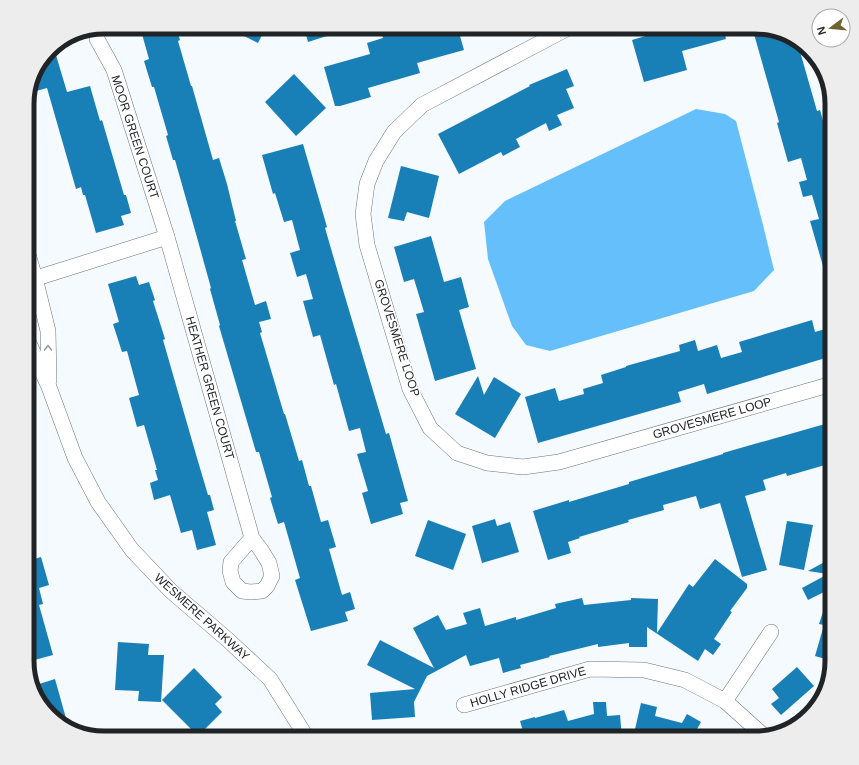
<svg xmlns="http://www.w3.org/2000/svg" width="859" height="765" font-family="Helvetica,sans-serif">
  <rect width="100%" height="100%" fill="#f5fafe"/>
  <polygon fill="#64bffb" points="696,109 725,114 736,121 763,225 774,270 754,291 550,351 526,345 512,326 488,259 484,222 505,201"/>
  <g fill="#187fb7">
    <polygon points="140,27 176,27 180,40 178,41 191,86 192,86 213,160 219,158 227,184 236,221 235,221 246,259 242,260 255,305 266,301 271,319 259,322 262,332 260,333 284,414 285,414 299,461 302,460 309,486 311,486 321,522 328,520 336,547 329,549 342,595 350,592 355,609 345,612 348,621 311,631 295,580 300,578 284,522 278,524 270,498 272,497 259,452 256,452 219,326 220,325 210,289 211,288 198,241 175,160 173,160 166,136 168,135 154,87 152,87 144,61 149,59"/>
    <polygon points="226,27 266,27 258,43"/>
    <polygon points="304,27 324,27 327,36 308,42"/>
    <polygon points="394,27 481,27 481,30 460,36 464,50 417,63 420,73 368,88 371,97 340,106 335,106 324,67 370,54 367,43 383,38 381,31"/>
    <polygon points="676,27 723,27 726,39 682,51 687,70 644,82 632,40"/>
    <polygon points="752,27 785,33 797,41 817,111 820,110 832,153 832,287 829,287 810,221 819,219 812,195 803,197 799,182 807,180 801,158 788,162 777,123 779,122"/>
    <polygon points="56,55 67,92 90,86 100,121 102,120 124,195 126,195 131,213 121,216 124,225 96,233 85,195 83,195 81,187 76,189 47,88 29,93 35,70 43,59"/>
    <polygon points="567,69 574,86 566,89 574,108 557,115 562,125 549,131 546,123 516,139 520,147 503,156 501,152 459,174 438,134 530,86 529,85"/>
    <polygon points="294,74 326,108 296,136 265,102"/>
    <polygon points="303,144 327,227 325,228 343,290 386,434 389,433 408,501 400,503 403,514 371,524 362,493 368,491 357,454 366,452 360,428 349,431 336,384 334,385 320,335 313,337 303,301 313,299 306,274 297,277 290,253 300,250 292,220 284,222 275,193 273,194 262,155"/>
    <polygon points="401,166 439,176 429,218 407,212 404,221 388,218"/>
    <polygon points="431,236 444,282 461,277 469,307 459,310 476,369 435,381 416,314 424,312 414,279 404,282 394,247"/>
    <polygon points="136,276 139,285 149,282 155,300 153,301 165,339 163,340 197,458 208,495 210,495 214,510 207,512 216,545 197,550 192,530 181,533 170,495 154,500 150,483 158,480 155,470 157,470 144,425 137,427 129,398 139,395 127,351 122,352 113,324 119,322 108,284"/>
    <polygon points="812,320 815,332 832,327 832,356 707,394 704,384 678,392 681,402 538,443 525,397 555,388 559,401 584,394 583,389 603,383 601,375 626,367 626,366 680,351 679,345 695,340 698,351 717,345 721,358 742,352 739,342"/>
    <polygon points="478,376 484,395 494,377 521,394 495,438 455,414"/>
    <polygon points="832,422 832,463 787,476 786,473 763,480 766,490 745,496 767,570 742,577 720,503 700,509 696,496 663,505 664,510 628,520 629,522 579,537 580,538 568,542 571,553 548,560 533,511 569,500 569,502 629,484 629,482 723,454 723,453"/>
    <polygon points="495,519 497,526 510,522 519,552 482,563 472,526"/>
    <polygon points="428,520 466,534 453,570 415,556"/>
    <polygon points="787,521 813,525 804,570 779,565"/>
    <polygon points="41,557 49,585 39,588 43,604 39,605 53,655 27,662 27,561"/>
    <polygon points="832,558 832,588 808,600 802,588 828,574 808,571"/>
    <polygon points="715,559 747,584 747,588 730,611 732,612 714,639 721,644 713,655 705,649 698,661 647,627 647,647 629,647 629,643 598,647 598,644 549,656 550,657 520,665 521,668 503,673 499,658 470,666 466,655 427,676 414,702 415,717 372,720 370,693 415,689 367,665 380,640 434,668 413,628 438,615 446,630 467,624 463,613 480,608 485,626 516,617 516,620 556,608 555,604 582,598 584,605 631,600 631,598 658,599 657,633 689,584 693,587"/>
    <polygon points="830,591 832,592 832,661 815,656 824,625 819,624"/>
    <polygon points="118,642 149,644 148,655 164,655 161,702 138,701 139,691 115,690"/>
    <polygon points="797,667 814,686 781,715 771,704 779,698 772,689"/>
    <polygon points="194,668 222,697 215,704 222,712 198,736 162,700"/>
    <polygon points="55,679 69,729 50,716 36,685"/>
    <polygon points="593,702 606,702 607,716 620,715 622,738 525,738 520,721 535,717 535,718 564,710 568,721 594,714"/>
    <polygon points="641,703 657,707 655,716 682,723 687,714 701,722 692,738 633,738"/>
  </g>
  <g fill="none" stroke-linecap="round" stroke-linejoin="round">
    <defs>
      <g id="street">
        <polyline points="570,27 422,105 394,132 376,161 367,184 363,214 367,245 410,389 430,428 457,453 487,463 523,467 559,462 832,384"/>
        <polyline points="97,39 114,70 167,237 252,538 231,562 230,571 233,582 242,591 251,592 262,591 267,586 272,576 269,563 261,550 252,538"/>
        <polyline points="27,251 35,278 48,331 49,380"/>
        <polyline points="27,281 167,237"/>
        <polyline points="27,339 49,387 75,458 98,502 132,550 171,591 228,640 270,679 307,738"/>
        <polyline points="725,701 771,632"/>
        <polyline points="464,705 590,669 644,670 685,680 725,701 764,736"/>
      </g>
    </defs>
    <use href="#street" stroke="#6d757a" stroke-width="16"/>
    <use href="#street" stroke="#fff" stroke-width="15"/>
  </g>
  <defs><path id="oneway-chevron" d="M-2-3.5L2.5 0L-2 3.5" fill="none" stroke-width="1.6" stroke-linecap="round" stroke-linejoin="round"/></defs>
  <use stroke="#9b9c9d" href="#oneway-chevron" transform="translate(48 348) rotate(-91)"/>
  <g text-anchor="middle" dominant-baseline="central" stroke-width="3" stroke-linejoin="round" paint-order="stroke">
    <g font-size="12" fill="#212426" stroke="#fff">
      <text transform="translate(135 137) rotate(72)">MOOR GREEN COURT</text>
      <text transform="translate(397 338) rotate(72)">GROVESMERE LOOP</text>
      <text transform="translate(210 388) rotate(74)">HEATHER GREEN COURT</text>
      <text transform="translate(712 418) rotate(-16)">GROVESMERE LOOP</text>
      <text transform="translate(202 617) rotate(42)">WESMERE PARKWAY</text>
      <text transform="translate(528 687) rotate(-16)">HOLLY RIDGE DRIVE</text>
    </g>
  </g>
  <path d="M0 0H859V765H0ZM104 34H755A70 70 0 0 1 825 104V661A70 70 0 0 1 755 731H104A70 70 0 0 1 34 661V104A70 70 0 0 1 104 34Z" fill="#ededee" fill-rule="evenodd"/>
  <path fill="none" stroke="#212426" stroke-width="5" d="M104 34H755A70 70 0 0 1 825 104V661A70 70 0 0 1 755 731H104A70 70 0 0 1 34 661V104A70 70 0 0 1 104 34Z"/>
  <g transform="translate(831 28) rotate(254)"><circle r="19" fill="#ffffff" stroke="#a6a7a8"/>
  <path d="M0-3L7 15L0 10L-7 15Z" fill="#6e622f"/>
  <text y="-6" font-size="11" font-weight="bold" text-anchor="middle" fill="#212426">N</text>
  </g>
</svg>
